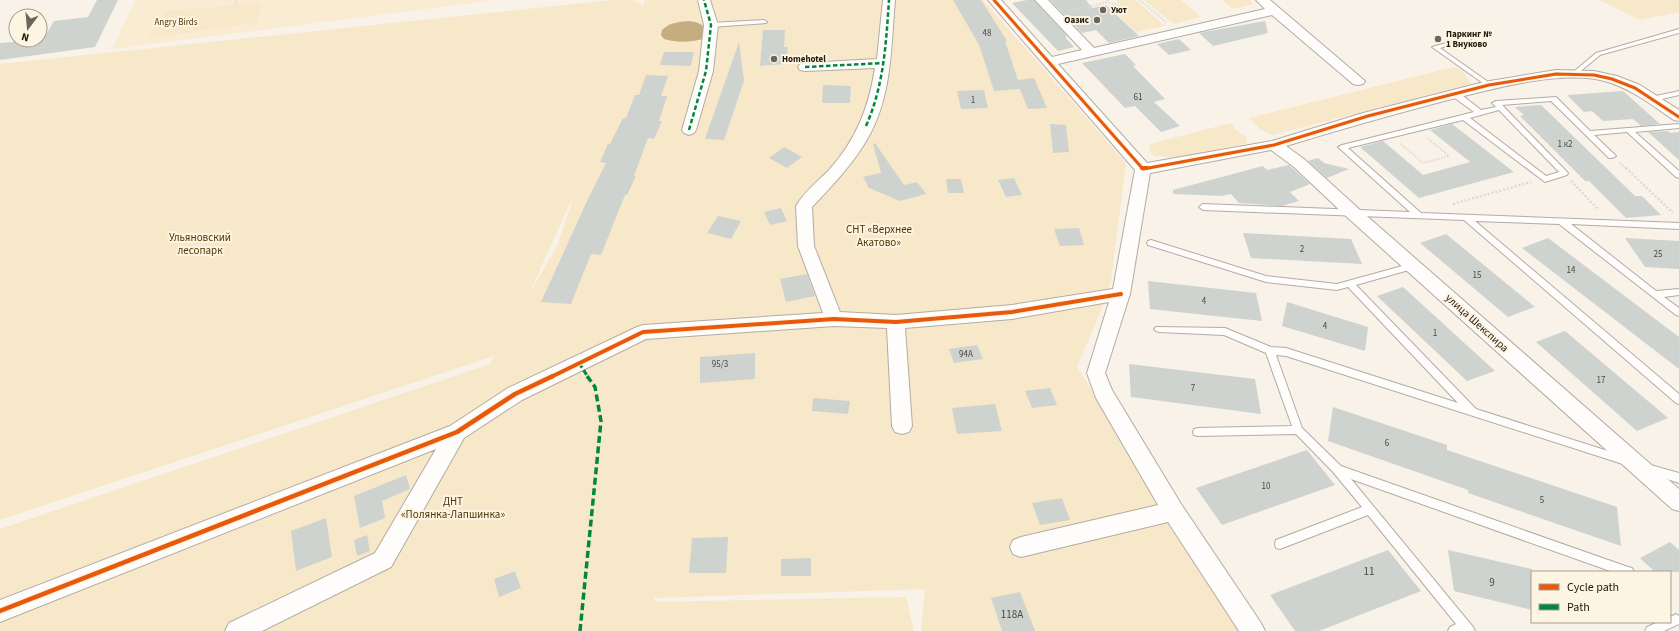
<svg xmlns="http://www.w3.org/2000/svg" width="1679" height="631" font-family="'Source Sans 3',sans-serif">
  <rect width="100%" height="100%" fill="#f8f2e8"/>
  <polygon fill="#faecd3" points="135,0 496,0 112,49"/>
  <g fill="#f8e8ca" fill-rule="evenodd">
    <path d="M612 0H634L643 6 645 0H983L1126 163 1111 280 1102 308 1077 367 1244 631H921L925 589 654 598 655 602 906 597 914 631H0V529L490 364 494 356 0 520V64ZM572 201 558 244 528 296 571 201Z"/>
    <polygon points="1120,0 1136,0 1165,26 1136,32 1108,5 1118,5 1120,4"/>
    <polygon points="1144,0 1181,0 1201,17 1174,24"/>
    <polygon points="1222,0 1250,0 1250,1 1254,4 1233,9"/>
    <polygon points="1599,0 1679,0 1679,12 1640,20"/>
    <polygon points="263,3 256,23 148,38 166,11"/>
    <polygon points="1454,67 1463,71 1471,84 1272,135 1261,130 1249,118"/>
    <polygon points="1231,123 1235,129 1246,137 1247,143 1182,158 1154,156 1149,151 1150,144"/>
  </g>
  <path fill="#c6ad80" d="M688 21C697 22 702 23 707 31L704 39C690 42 678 43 664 39L661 35 662 30C669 23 678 22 688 21Z"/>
  <g fill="#ced3d0">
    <polygon points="97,0 118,0 95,47 0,60 0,43 40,40 40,38 44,38 54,21 88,17"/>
    <polygon points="953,0 981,0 1007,41 1005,41 1018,80 1034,78 1047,108 1028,109 1020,89 994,91 979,45"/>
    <polygon points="1027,0 1034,0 1067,36 1065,37 1074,47 1058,51 1012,3"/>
    <polygon points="1050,0 1086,0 1092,8 1106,5 1139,36 1109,43 1096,30 1082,33"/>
    <polygon points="1265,21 1268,33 1213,46 1199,33"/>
    <polygon points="763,30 785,30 784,47 788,47 786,64 760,66"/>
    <polygon points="1179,39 1191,50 1169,55 1157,44"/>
    <polygon points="739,42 744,81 724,140 705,139"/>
    <polygon points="664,52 694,52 691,66 660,65"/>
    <polygon points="1125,54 1136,65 1133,66 1165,99 1154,102 1180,126 1161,132 1135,106 1125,108 1082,63"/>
    <polygon points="646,75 668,76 661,96 667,96 659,121 662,121 654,139 648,138 634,176 636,176 627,195 625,195 601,255 591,254 571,304 541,302 587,201 606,163 600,162 608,144 610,144 623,118 626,118 635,95 639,95"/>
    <polygon points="823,85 851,86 850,103 822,103"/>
    <polygon points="984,90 988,108 961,109 957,91"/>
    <polygon points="1623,91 1660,124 1641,126 1633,119 1603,121 1592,111 1584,112 1567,95"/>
    <polygon points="1541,105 1635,196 1642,196 1661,215 1626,218 1589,181 1585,181 1520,116 1524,115 1515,107"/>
    <polygon points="1050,124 1066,125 1069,152 1053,153"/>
    <polygon points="1452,124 1514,172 1419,198 1360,147 1383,141 1423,175 1470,162 1430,130"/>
    <polygon points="1668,131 1670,133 1679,132 1679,160 1648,132"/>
    <polygon points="875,143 904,185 917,182 926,194 900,201 869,188 863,177 881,173 873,144"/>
    <polygon points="784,147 802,157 787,168 769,158"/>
    <polygon points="1318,158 1324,163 1349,169 1327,178 1308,161"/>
    <polygon points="1289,165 1310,184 1290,192 1299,201 1282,206 1239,203 1231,194 1222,196 1173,194 1173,190 1263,166 1267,170"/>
    <polygon points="1014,178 1022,195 1006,197 998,180"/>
    <polygon points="946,179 961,179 964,193 948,193"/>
    <polygon points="781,208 787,221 770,225 764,212"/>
    <polygon points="718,216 741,221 731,239 707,233"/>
    <polygon points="1079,228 1084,245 1060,246 1054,229"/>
    <polygon points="1243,233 1351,239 1362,264 1251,258"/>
    <polygon points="1446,234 1535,307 1508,317 1420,243"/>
    <polygon points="1548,238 1679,337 1679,369 1522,248"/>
    <polygon points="1625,238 1679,241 1679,269 1645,267"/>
    <polygon points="807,274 815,296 786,302 780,279"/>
    <polygon points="1148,281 1256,293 1262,321 1150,309"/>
    <polygon points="1403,287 1495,371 1467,381 1377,296"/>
    <polygon points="1287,302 1368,327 1365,351 1282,326"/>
    <polygon points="1565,331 1668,418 1637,431 1536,342"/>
    <polygon points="977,345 983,359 954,363 949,349"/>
    <polygon points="755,353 755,379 700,383 700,357"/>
    <polygon points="1129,364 1255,379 1261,414 1131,397"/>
    <polygon points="1050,388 1057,405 1032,408 1025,391"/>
    <polygon points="813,398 850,401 848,414 812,411"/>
    <polygon points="995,404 1002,431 957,434 952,408"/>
    <polygon points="1333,407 1447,445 1447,450 1617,507 1621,546 1468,493 1468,490 1328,441"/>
    <polygon points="1307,450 1335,485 1222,525 1196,488"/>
    <polygon points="406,475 410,489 382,501 385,518 360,528 354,496"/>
    <polygon points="1062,498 1070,520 1040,525 1032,503"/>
    <polygon points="326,518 332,557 296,571 291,531"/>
    <polygon points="367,535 370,551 357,556 354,540"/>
    <polygon points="728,537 726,573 689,573 692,538"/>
    <polygon points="1670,542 1679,550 1679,572 1655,572 1640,558"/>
    <polygon points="1388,550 1421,591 1319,631 1295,631 1270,595"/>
    <polygon points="1448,550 1532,569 1532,610 1454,591"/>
    <polygon points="811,558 811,576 781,576 781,559"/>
    <polygon points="515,571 521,588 499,597 494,579"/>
    <polygon points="1020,592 1035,631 1002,631 991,598"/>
  </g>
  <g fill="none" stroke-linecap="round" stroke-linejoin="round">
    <defs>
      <g id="service">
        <polygon points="764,20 767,22 766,23 711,27 708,25 711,23"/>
        <polygon points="1679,29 1679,33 1600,55 1576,75 1572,75 1571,74 1596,53"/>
        <polygon points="1468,37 1471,39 1470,40 1440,48 1491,84 1491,86 1487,86 1432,47"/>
        <polygon points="1679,91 1679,95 1654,101 1650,99 1651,97"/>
        <path d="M1452 92H1458L1481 110 1496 107 1492 103 1496 101 1556 97 1590 131 1679 124V128L1635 132 1679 171V178L1676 177 1627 132 1594 135 1616 156 1612 158H1609L1551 101 1502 105 1568 173 1567 175 1545 182 1463 120 1348 148 1421 213 1679 223V229L1571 224 1656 291 1679 289V295L1664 297 1679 308V316L1676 315 1559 224 1475 221 1679 394V404L1676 403 1464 220 1203 210 1199 207 1203 204 1410 212 1338 147 1342 145 1474 112 1452 96ZM1499 110 1559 172 1546 176 1470 118Z"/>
        <polygon points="1151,240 1266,276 1337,284 1413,263 1416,264 1417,266 1416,268 1356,285 1476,409 1630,458 1631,461 1630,464 1626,465 1286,356 1276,355 1302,428 1341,466 1628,567 1632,568 1634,572 1613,572 1351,479 1473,627 1475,631 1448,631 1450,627 1456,624 1368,515 1280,549 1276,548 1275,544 1276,540 1362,507 1333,472 1296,434 1198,436 1194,435 1193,432 1194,429 1198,428 1292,426 1266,353 1224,335 1159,332 1156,331 1154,329 1156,327 1225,328 1271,347 1286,348 1458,403 1348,287 1337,290 1266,282 1148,245 1147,243 1148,241"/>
        <polygon points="1647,464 1679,473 1679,483 1643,471 1642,468 1643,465"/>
        <polygon points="1676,614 1679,616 1679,624 1664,631 1645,631 1647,627 1658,622 1670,622 1670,617"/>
      </g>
      <g id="minor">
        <polygon points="698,0 710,0 718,25 713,71 696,130 694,133 689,135 684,133 682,130 699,71 704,25"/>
        <path d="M883 0H895C891 46 892 95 869 136 854 163 833 185 812 207L814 246 840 312 896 315 1012 305 1113 289 1135 170 988 0H1001L1052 57 1082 50 1035 0H1048L1094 48 1265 9 1256 0H1270L1365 81 1363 84 1358 85 1353 84 1272 15 1058 64 1147 163 1272 141 1363 113 1484 82 1556 70 1594 71 1617 76 1640 85 1679 110V121L1674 120C1653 106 1633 90 1608 82 1564 68 1488 90 1444 101 1391 115 1338 130 1286 146L1304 159 1360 210 1679 489V511L1672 509 1348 218 1294 167 1271 150 1150 173 1130 294 1105 373 1112 390 1181 504 1261 623 1265 631H1239L1168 522 1021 557 1013 554 1010 547 1013 540 1021 537 1158 505 1096 398 1087 373 1109 302 1012 319 905 328 912 426 909 432 902 434 895 432 892 426 887 328 834 326 646 339 522 400 464 438 391 567 262 631H225L229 623 375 553 436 449 0 622V600L450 426 508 388 637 327 643 325 823 313 798 246 796 206C804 192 818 181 829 170 856 140 869 107 875 68L805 71 800 70 798 67 800 64 805 63 877 59Z"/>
      </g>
    </defs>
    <use href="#service" stroke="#b2aca3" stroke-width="2"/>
    <use href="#minor" stroke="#b2aca3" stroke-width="2"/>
    <g stroke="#dddbd8" stroke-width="2" stroke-dasharray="1.5 1.5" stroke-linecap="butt">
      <path d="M1107 0C1110 5 1114 5 1119 3L1118 0"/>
      <polyline points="1140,0 1167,23"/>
      <polyline points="234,6 237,0"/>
      <polyline points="1070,11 1108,2"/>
      <polyline points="1401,144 1423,163 1449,156 1427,138"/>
      <polyline points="1620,163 1627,169"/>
    </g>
    <g stroke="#dddbd8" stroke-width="2.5" stroke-dasharray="2 2" stroke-linecap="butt">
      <polyline points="1626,168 1673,213"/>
      <polyline points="1571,181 1599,210"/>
      <polyline points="1453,204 1531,182"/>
    </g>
    <use href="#service" fill="#fefdfc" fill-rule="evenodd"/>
    <use href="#minor" fill="#fefdfc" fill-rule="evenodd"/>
    <g stroke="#00873e" stroke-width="2.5" stroke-dasharray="4.5 2.5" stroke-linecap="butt">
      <polyline points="805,67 884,63"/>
      <path d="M866 126C884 85 886 44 889 0"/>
      <polyline points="689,130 706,71 711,25 704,0"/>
    </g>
    <polyline stroke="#00873e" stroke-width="3" stroke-dasharray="5.5 3" stroke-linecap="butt" points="579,363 588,377"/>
    <polyline stroke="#00873e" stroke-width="3.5" stroke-dasharray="7 3.5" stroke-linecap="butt" points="580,631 601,421 595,387 587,376"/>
    <defs>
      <polyline id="cycleway-far2" points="994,0 1143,169 1274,145 1368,116 1489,85 1556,74 1594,75 1612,79 1635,88 1679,117"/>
      <g id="cycleway-far1">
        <polyline points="1142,168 1147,168"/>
        <polyline points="551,377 643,332 834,319 896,322 1012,312 1121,294"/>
      </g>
      <polyline id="cycleway" points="0,611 457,432 515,394 553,376"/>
    </defs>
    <use href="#cycleway-far2" stroke="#fef4e2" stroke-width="5"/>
    <use href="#cycleway-far1" stroke="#fef4e2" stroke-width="6"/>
    <use href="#cycleway" stroke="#fef4e2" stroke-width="7"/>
    <use href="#cycleway-far2" stroke="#e8590c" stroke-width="3"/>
    <use href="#cycleway-far1" stroke="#e8590c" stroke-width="4"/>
    <use href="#cycleway" stroke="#e8590c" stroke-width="4.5"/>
  </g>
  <g fill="#6c665b" stroke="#fef4e2" stroke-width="1.5">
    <circle cx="1103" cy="10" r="4"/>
    <circle cx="1097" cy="20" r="4"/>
    <circle cx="1438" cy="39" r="4"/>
    <circle cx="774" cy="59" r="4"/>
  </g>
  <g text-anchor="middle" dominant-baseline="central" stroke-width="4" stroke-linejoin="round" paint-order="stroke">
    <g font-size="9" font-weight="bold" fill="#201a0f" stroke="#fef4e2" text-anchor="start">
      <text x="1111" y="10">Уют</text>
      <text x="1089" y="20" text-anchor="end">Оазис</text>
      <text x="1446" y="34">Паркинг №<tspan x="1446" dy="10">1 Внуково</tspan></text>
      <text x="782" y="59">Homehotel</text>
    </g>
    <g font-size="9" fill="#4e3804" stroke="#fef4e2">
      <text x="176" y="22">Angry Birds</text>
    </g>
    <g font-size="9" fill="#4c483f">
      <text x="987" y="33">48</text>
      <text x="1138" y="97">61</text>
      <text x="973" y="100">1</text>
      <text x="1565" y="144">1 к2</text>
      <text x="1302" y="249">2</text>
      <text x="1658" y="254">25</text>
      <text x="1571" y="270">14</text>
      <text x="1477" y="275">15</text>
      <text x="1204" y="301">4</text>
      <text x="1325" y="326">4</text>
      <text x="1435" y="333">1</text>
      <text x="966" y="354">94А</text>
      <text x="720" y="364">95/3</text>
      <text x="1601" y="380">17</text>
      <text x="1193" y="388">7</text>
      <text x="1387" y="443">6</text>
      <text x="1266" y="486">10</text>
      <text x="1542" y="500">5</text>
    </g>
    <g font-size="11" fill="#4e3804" stroke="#fef4e2">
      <text x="879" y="229">СНТ «Верхнее<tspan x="879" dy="13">Акатово»</tspan></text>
      <text x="200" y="237">Ульяновский<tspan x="200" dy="13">лесопарк</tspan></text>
      <text x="453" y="501">ДНТ<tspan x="453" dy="13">«Полянка-Лапшинка»</tspan></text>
    </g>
    <g font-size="11" fill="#201a0f" stroke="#fef4e2">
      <text transform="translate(1477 323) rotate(42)">улица Шекспира</text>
    </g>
    <g font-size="11" fill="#4c483f">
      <text x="1369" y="571">11</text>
      <text x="1492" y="582">9</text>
      <text x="1012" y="614">118А</text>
    </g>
  </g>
  <rect x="1531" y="571" width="140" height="52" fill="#fef4e2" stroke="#a59d8e"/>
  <rect x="1539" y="584" width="20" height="6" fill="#e8590c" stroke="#a59d8e"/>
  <text x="1567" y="591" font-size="12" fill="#201a0f">Cycle path</text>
  <rect x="1539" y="604" width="20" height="6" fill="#00873e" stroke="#a59d8e"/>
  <text x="1567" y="611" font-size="12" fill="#201a0f">Path</text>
  <g transform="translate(28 28) rotate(196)"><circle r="19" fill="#fef4e2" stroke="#a59d8e"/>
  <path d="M0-3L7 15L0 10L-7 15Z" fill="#6c665b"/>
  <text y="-6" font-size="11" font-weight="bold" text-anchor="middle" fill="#201a0f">N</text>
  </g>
</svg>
